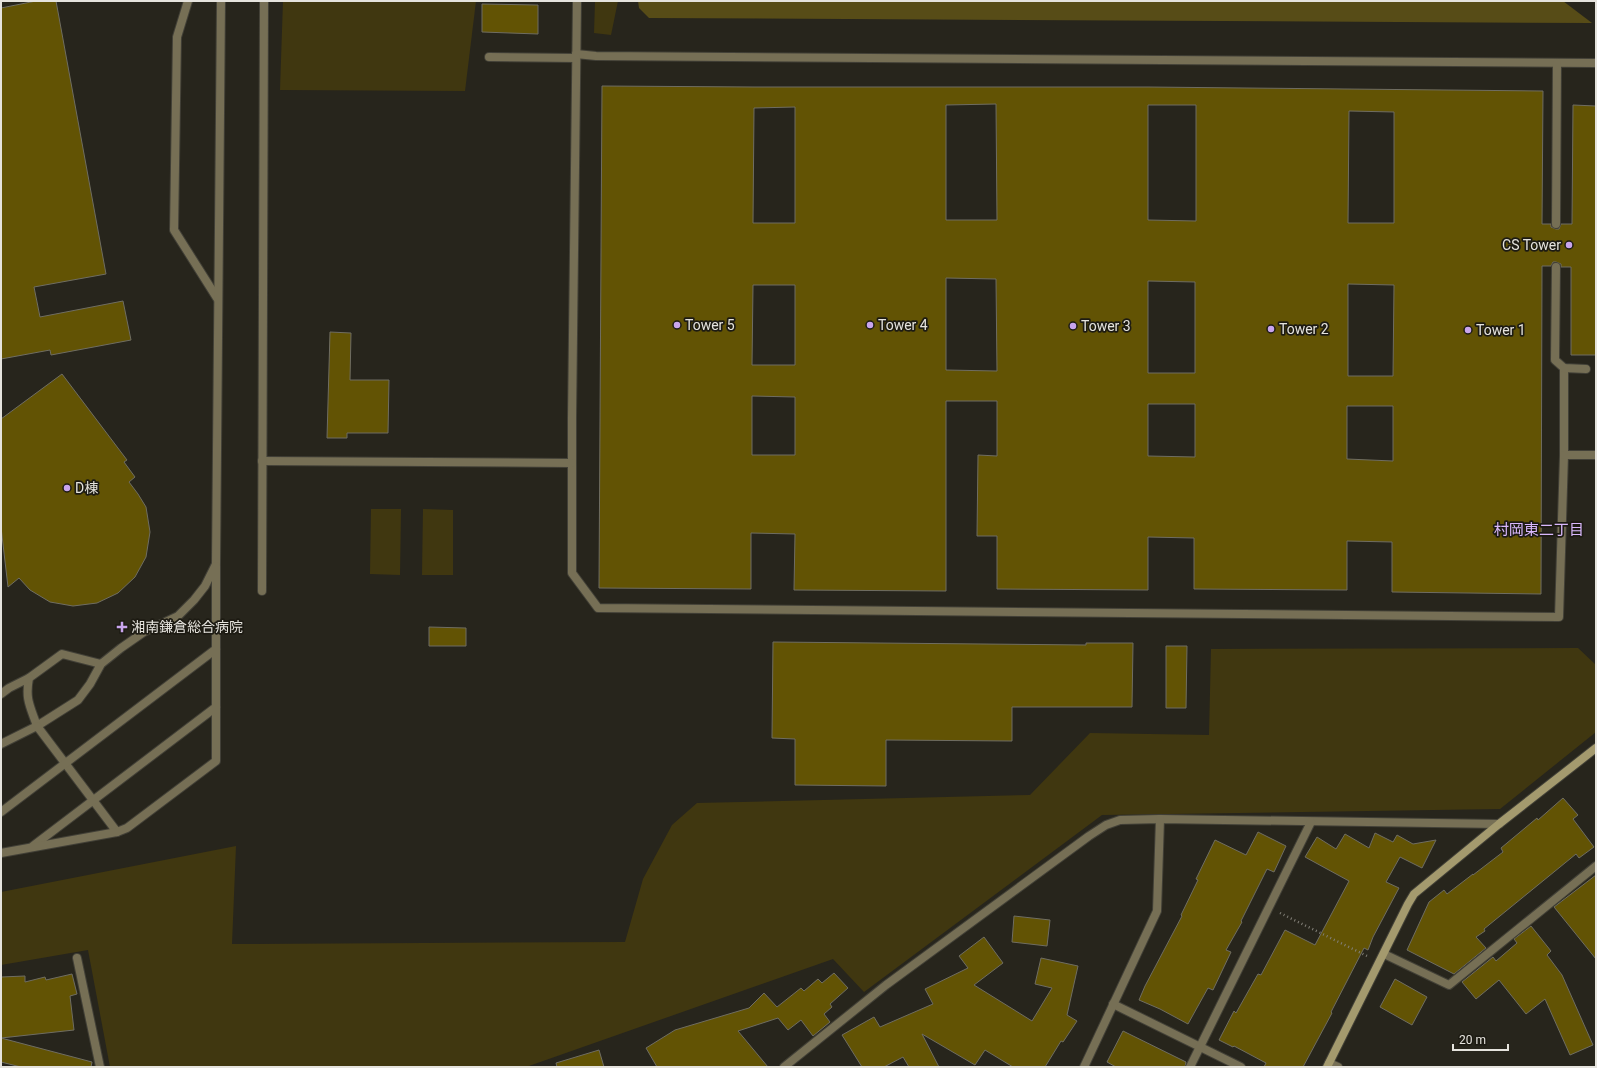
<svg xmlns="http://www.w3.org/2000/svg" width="1597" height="1068" font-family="Roboto,'Noto Sans JP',sans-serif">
  <rect width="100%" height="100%" fill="#27251c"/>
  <g fill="#403710">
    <polygon points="283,1 476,1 465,91 280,90"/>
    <polygon points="595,1 618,1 611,35 594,33"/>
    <polygon points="371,509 401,509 400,575 370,574"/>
    <polygon points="423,509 453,510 453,575 422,575"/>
    <polygon points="1578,648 1596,665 1596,732 1500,809 1102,815 864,992 833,959 526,1067 110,1067 88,950 1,965 1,892 236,846 232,944 625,942 643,879 672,825 697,803 1030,795 1090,733 1209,735 1211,649"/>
  </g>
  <polygon fill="#574c17" points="638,1 1563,1 1592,23 649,18 639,8"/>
  <g fill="#625304" stroke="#6f6d62" fill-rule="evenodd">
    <polygon points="36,1 56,1 106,274 34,287 40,317 123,301 131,340 51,355 50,350 1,359 1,8"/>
    <polygon points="482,4 538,5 538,34 482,32"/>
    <path d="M602 86 754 87H1148L1543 91 1542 224H1551V227L1556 229H1559L1561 224H1572L1573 105 1596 106V355H1571V267H1561V264L1556 262H1553L1551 266H1542L1541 594 1392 592V542L1347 541V590L1194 589V538L1148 537V590L997 589V536H977L978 455 997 456V401H946V591L794 590 795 534 751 533V589L599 588ZM996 104 997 220H946V105ZM1148 105H1196V221L1148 220ZM795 107V223H753L754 108ZM1349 111 1394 112V223H1348ZM946 278 996 279 997 371 946 370ZM1148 281 1195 282V373H1148ZM1348 284 1394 285 1393 376H1348ZM753 285H795V365H752ZM752 396 795 397V455H752ZM1148 404H1195V457L1148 456ZM1347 406H1393V461L1347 459Z"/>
    <polygon points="330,332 351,333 350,380 389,380 388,433 347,433 347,438 327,438"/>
    <polygon points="62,374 127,460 124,462 135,477 129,482 138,494 146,507 150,532 146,557 135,577 118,593 97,603 73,606 50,602 30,590 19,578 8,587 1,527 1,419"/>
    <polygon points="429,627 466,628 466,646 429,646"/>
    <polygon points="773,642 1086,645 1086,643 1133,643 1132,707 1012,707 1012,741 886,740 886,786 795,785 795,739 772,738"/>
    <polygon points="1166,646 1187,646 1186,708 1166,708"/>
    <polygon points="1563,798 1578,815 1573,819 1594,847 1579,858 1576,854 1484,929 1485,931 1476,937 1486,948 1454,974 1407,950 1429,902 1444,890 1447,894 1473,874 1473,875 1503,852 1501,848 1537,818 1538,820"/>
    <polygon points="1258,832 1286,846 1274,872 1267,869 1241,921 1242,922 1226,950 1231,952 1213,990 1208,988 1188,1024 1160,1009 1139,1000 1145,986 1182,916 1181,915 1198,880 1196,879 1215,840 1246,855"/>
    <polygon points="1375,833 1393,842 1397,835 1413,844 1436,840 1422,868 1400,857 1386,882 1399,888 1373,937 1368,950 1364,948 1331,1012 1332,1013 1303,1067 1264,1067 1266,1063 1234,1046 1233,1047 1219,1040 1234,1011 1236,1013 1258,974 1261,975 1285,930 1315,945 1349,881 1305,857 1317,837 1336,849 1345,834 1369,848"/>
    <polygon points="1596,875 1596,959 1554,907"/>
    <polygon points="1014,916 1050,920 1047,946 1012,942"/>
    <polygon points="1531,926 1551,951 1547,955 1562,975 1593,1045 1570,1055 1545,999 1526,1014 1499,980 1476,999 1462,982 1493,957 1496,961 1517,943 1514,939"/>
    <polygon points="984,937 1003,963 974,985 1032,1021 1052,988 1035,984 1041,958 1078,966 1067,1015 1077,1021 1063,1042 1061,1041 1045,1067 1013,1067 985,1050 975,1065 922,1034 939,1067 909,1067 903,1057 884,1067 862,1067 842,1035 874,1017 880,1027 933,1004 925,989 968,968 959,956"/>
    <polygon points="834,973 848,988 830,1004 832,1007 824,1014 830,1022 813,1036 801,1020 788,1030 778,1018 738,1031 768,1067 657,1067 646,1048 675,1030 749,1008 764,993 777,1007 801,988 804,991 818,979 822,983"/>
    <polygon points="72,974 77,994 70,996 74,1030 1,1038 1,977 25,976 25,982 45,977 46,980"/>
    <polygon points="1395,979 1427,997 1412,1025 1380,1007"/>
    <polygon points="1123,1031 1186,1062 1185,1067 1116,1067 1107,1062"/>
    <polygon points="1,1038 92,1062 91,1067 21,1067 1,1062"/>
    <polygon points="599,1050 604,1067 557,1067 556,1063"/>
  </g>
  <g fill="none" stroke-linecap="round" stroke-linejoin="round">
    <defs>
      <g id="lane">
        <polyline points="188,1 177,37 174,230 217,298"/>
        <polyline points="577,1 572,418 572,573 598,608 1559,617 1564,455 1564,368"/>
        <polyline points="576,54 596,56 1596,63"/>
        <polyline points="489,57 576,58"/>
        <polyline points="1556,224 1557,63"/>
        <polyline points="1556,267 1555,360 1564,368 1586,369"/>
        <polyline points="1564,455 1596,455"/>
        <polyline points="262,461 572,463"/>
        <polyline points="262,591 264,1"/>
        <path d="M101 664 62 654 29 678C25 699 30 706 37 726L78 700 90 684 101 664 121 648 144 632 178 616 194 600 205 586 216 564 221 1"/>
        <polyline points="1,694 9,688 29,678"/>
        <polyline points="1,744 37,726 117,832"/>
        <polyline points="1,812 216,649"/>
        <polyline points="33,846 216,707"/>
        <polyline points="1,853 117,832 127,828 216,761 216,566"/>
        <polyline points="1329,1063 1338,1067"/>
      </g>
      <g id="street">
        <polyline points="1384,954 1449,985 1596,866"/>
        <polyline points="77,958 100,1067"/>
        <polyline points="1113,1004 1241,1067"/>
        <polyline points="784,1067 886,985 1089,836 1106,825 1120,820 1160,819 1499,824"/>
        <polyline points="1084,1067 1157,911 1160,819"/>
        <polyline points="1190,1067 1311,822"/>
      </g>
      <polyline id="secondary" points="1327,1067 1408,904 1414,894 1499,824 1596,748"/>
    </defs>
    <use href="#lane" stroke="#424037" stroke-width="10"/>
    <use href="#street" stroke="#424037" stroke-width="10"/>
    <use href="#secondary" stroke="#424037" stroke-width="10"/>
    <polyline stroke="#838179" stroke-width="2.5" stroke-dasharray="1 3" stroke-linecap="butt" points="1280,913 1367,956"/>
    <use href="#lane" stroke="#766f55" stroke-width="8"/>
    <use href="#street" stroke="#766f55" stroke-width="8"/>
    <use href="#secondary" stroke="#a49a6e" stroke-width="8"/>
  </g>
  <g fill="#c9a5ee" stroke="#1d1b13" stroke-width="1.5">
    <circle cx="1569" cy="245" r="4"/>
    <circle cx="677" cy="325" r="4"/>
    <circle cx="870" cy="325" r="4"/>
    <circle cx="1073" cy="326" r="4"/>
    <circle cx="1271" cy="329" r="4"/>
    <circle cx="1468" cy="330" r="4"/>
    <circle cx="67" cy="488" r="4"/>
    <path d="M120 621h4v4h4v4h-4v4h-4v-4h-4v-4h4z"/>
  </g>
  <g text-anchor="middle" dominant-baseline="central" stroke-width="3.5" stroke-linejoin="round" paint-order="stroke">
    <g font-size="14" fill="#e5e3dd" stroke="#1d1b13" text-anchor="start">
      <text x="1561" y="245" text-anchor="end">CS Tower</text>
      <text x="685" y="325">Tower 5</text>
      <text x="878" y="325">Tower 4</text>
      <text x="1081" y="326">Tower 3</text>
      <text x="1279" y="329">Tower 2</text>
      <text x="1476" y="330">Tower 1</text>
      <text x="75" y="488">D棟</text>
      <text x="131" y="627">湘南鎌倉総合病院</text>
    </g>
    <g font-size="15" fill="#d9b8fc" stroke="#1d1b13">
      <text x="1539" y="530">村岡東二丁目</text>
    </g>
  </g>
  <rect width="1597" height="1068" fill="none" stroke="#e5e3dd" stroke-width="4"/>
  <path d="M1453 1044v6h55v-6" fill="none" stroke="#e5e3dd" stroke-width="2"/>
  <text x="1459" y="1044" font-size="12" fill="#e5e3dd" stroke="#1d1b13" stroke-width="3" paint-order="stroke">20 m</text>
</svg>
